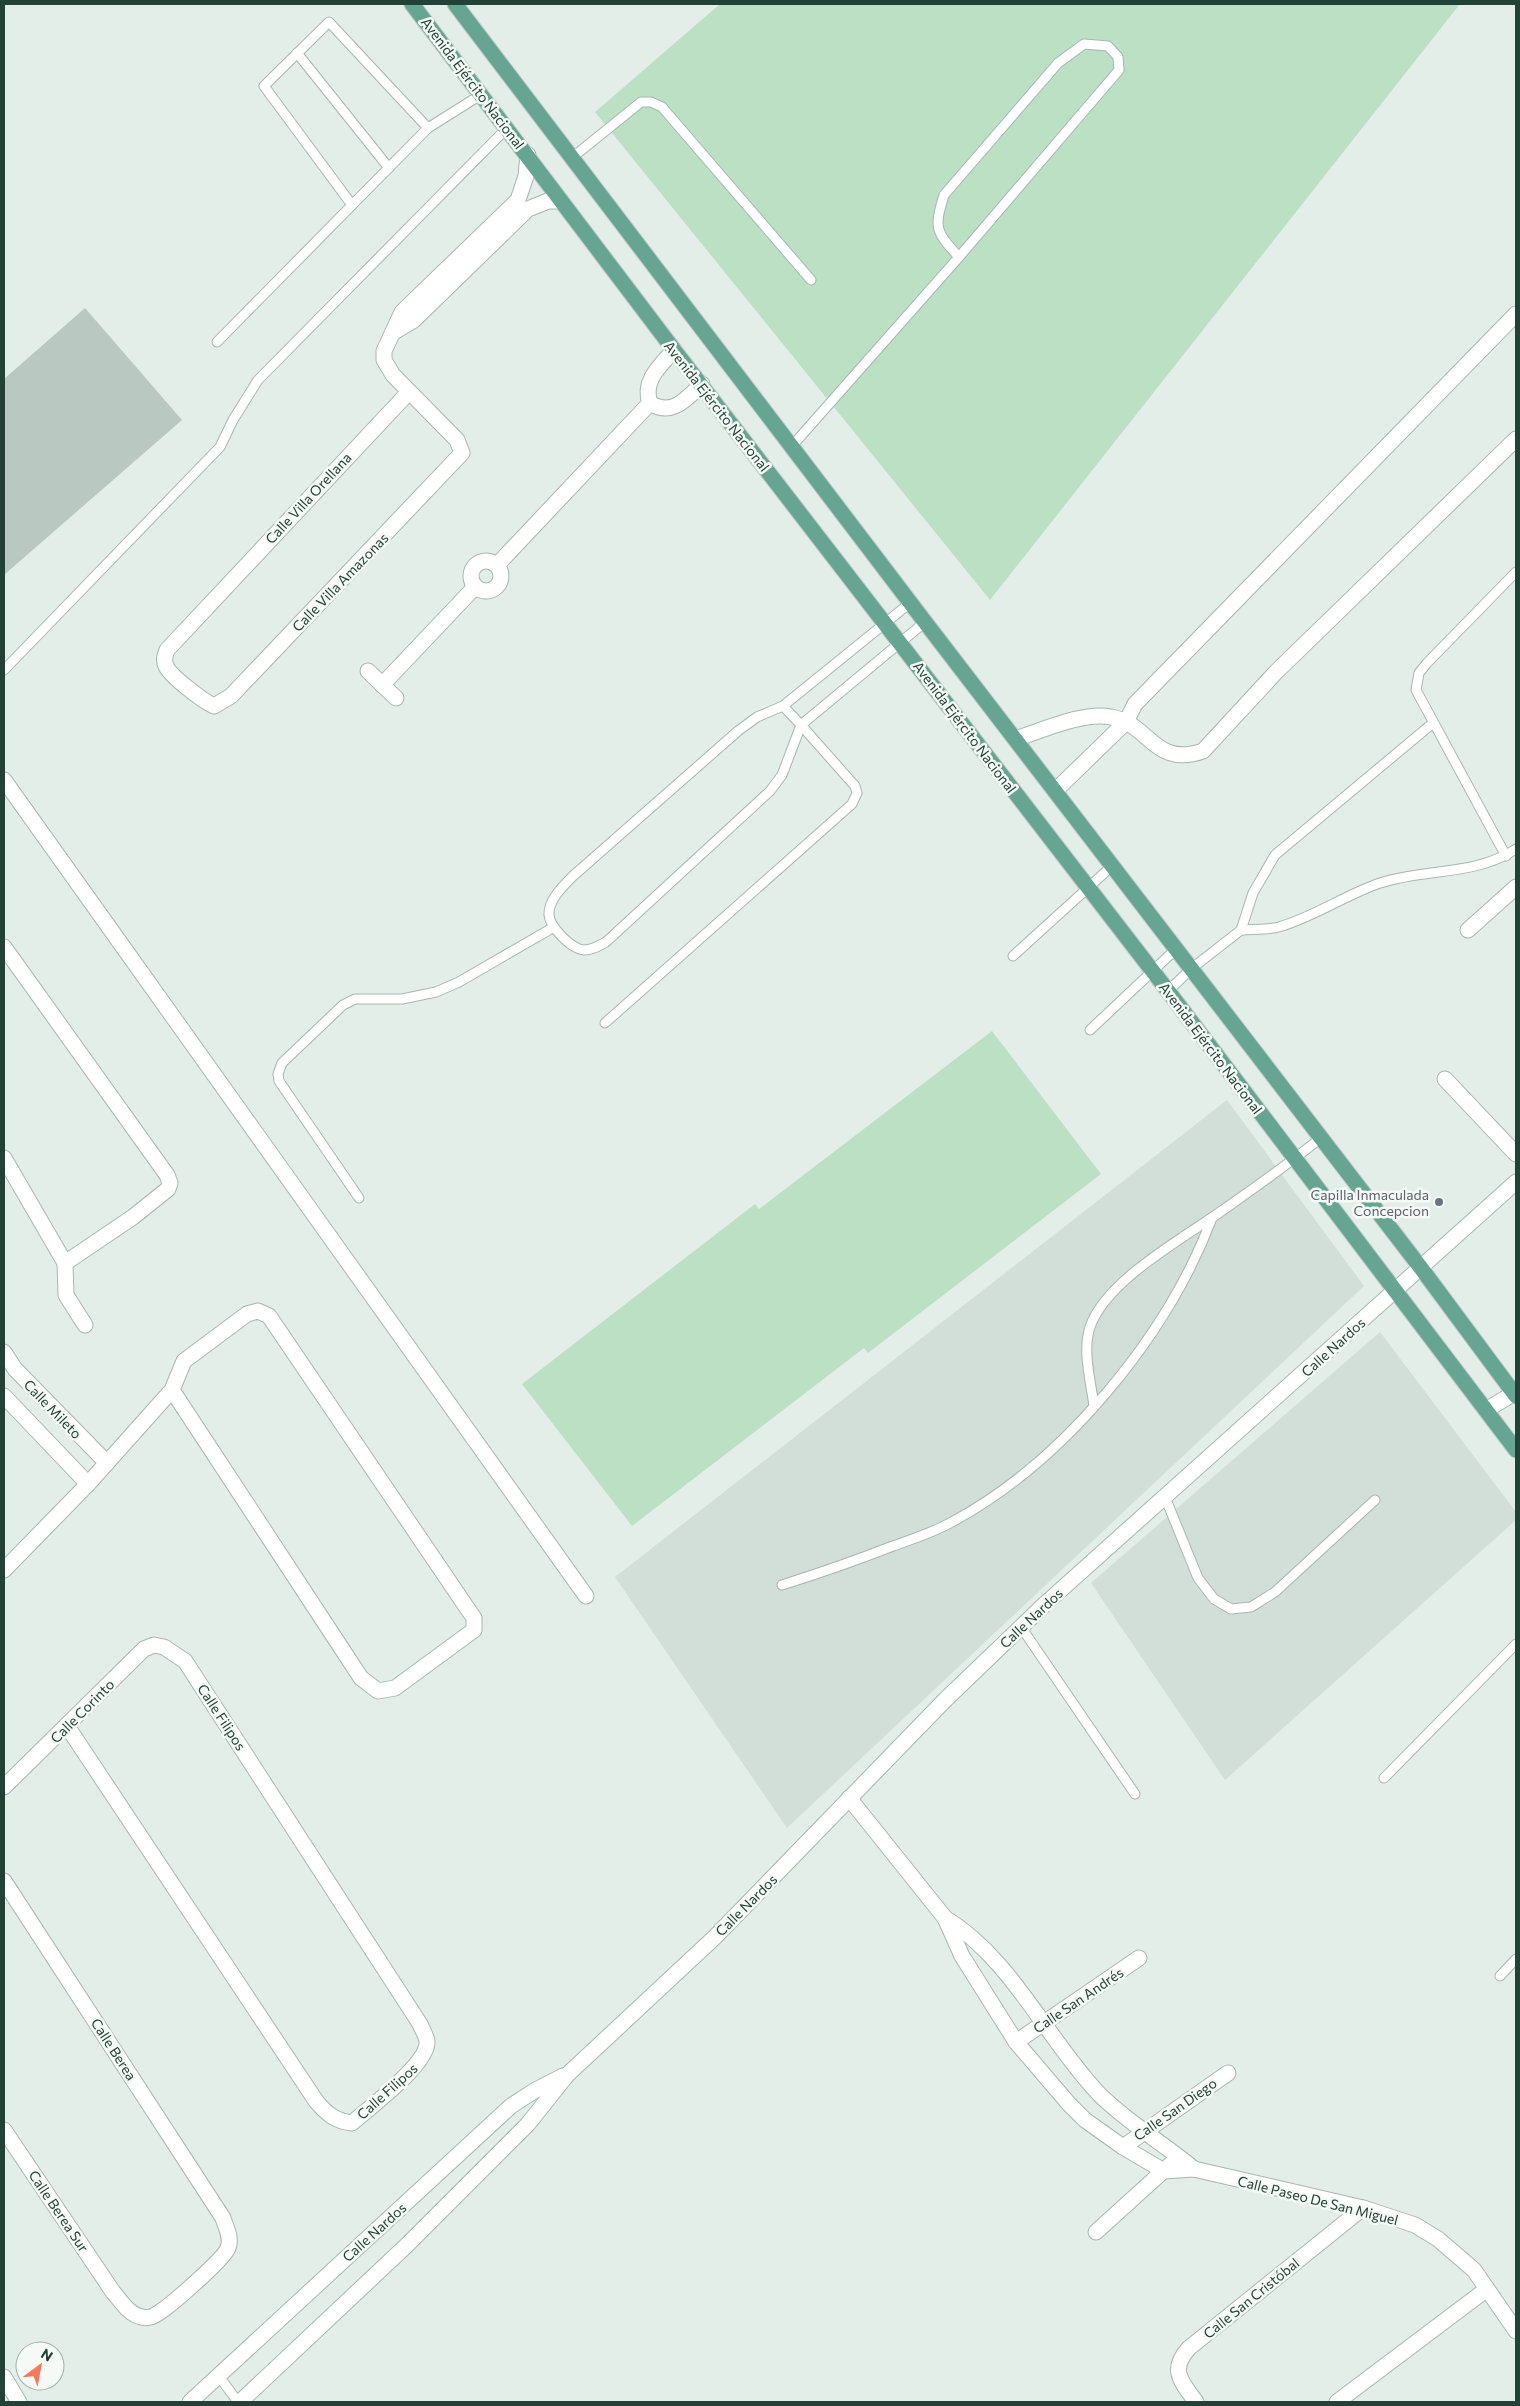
<svg xmlns="http://www.w3.org/2000/svg" width="1520" height="2406" font-family="Commissioner,sans-serif">
  <rect width="100%" height="100%" fill="#e4eee9"/>
  <g fill="#d2ded8">
    <polygon points="1227,1100 1364,1286 787,1828 615,1577"/>
    <polygon points="1380,1332 1516,1512 1516,1520 1225,1780 1091,1583"/>
  </g>
  <g fill="#bce0c4">
    <polygon points="720,4 1460,4 990,600 595,112"/>
    <polygon points="992,1031 1101,1174 868,1353 864,1348 632,1526 522,1384 755,1204 759,1209"/>
  </g>
  <polygon fill="#b9c9c2" points="85,308 182,420 4,575 4,379"/>
  <g fill="none" stroke-linecap="round" stroke-linejoin="round">
    <defs>
      <g id="lane">
        <polyline points="297,53 389,168"/>
        <polyline points="573,157 641,102 651,102 662,107 811,280"/>
        <polyline points="352,205 264,86 329,22 428,128"/>
        <polyline points="217,342 428,128 482,94"/>
        <path d="M792 446 959 257 1119 70 1118 57 1108 46 1084 44 1058 63 944 195C934 228 935 231 959 257"/>
        <polyline points="4,670 220,447 233,420 258,380 507,128"/>
        <path d="M783 706 801 725 782 775 770 791 606 942C599 946 592 950 584 950 571 949 550 927 549 915 548 900 564 885 573 876L738 731 757 717 783 706 910 603"/>
        <polyline points="1506,856 1416,690 1419,673 1427,663 1516,572"/>
        <path d="M1241 930C1253 929 1267 930 1279 927 1314 917 1345 895 1380 883 1426 868 1475 876 1516 849"/>
        <polyline points="1013,956 1112,866"/>
        <polyline points="1168,991 1191,969 1241,930 1253,893 1275,855 1433,723"/>
        <polyline points="605,1023 852,804 857,793 855,786 801,725 925,622"/>
        <polyline points="1090,1030 1176,949"/>
        <polyline points="359,1198 279,1081 278,1074 282,1063 343,1005 355,999 402,999 436,992 459,982 554,927"/>
        <path d="M1094 1406C1091 1382 1082 1351 1090 1327 1106 1280 1184 1238 1223 1210 1256 1187 1289 1163 1321 1138"/>
        <polyline points="1165,1497 1198,1578 1214,1599 1231,1609 1251,1607 1275,1592 1375,1500"/>
        <path d="M782 1585C820 1573 857 1560 893 1546 912 1539 932 1533 950 1523 1063 1463 1167 1337 1212 1218"/>
        <polyline points="1021,1627 1135,1794"/>
        <polyline points="1384,1778 1516,1644"/>
        <polyline points="1500,1976 1516,1959"/>
        <polyline points="218,2375 238,2402"/>
      </g>
      <g id="street">
        <polyline points="394,332 414,320 528,209 548,201 561,201"/>
        <path d="M674 350C660 366 642 381 650 403 672 417 686 399 702 384"/>
        <path d="M408 393 167 650C165 655 163 660 166 666 170 676 203 701 214 706L231 696 462 453 457 440 393 375 384 360V351L402 312 518 200 526 176 528 155"/>
        <circle cx="486" cy="576" r="15"/>
        <polyline points="497,565 650,403"/>
        <polyline points="368,671 396,698"/>
        <polyline points="382,685 475,587"/>
        <path d="M1015 739C1041 731 1084 711 1111 717 1150 724 1154 768 1203 751L1276 672 1516 439"/>
        <polyline points="4,780 586,1596"/>
        <polyline points="1055,791 1126,722 1135,704 1516,314"/>
        <polyline points="1468,930 1516,887"/>
        <polyline points="4,947 167,1175 170,1183 168,1189 133,1217 65,1263"/>
        <polyline points="1445,1079 1516,1154"/>
        <polyline points="4,1158 65,1263 66,1295 85,1325"/>
        <polyline points="4,1352 15,1369 107,1463"/>
        <polyline points="4,1396 88,1484"/>
        <polyline points="1486,1410 1516,1392"/>
        <polyline points="4,1570 88,1484 172,1390 184,1361 247,1314 258,1311 269,1316 463,1602 474,1618 474,1630 395,1688 378,1691 361,1678 172,1390"/>
        <path d="M4 1787 144 1649 154 1645 164 1647 185 1661 420 2024C422 2029 427 2037 427 2042 428 2064 369 2108 352 2123 335 2121 327 2114 316 2101L67 1726"/>
        <polyline points="849,1798 945,1918 962,1956 1016,2042 1069,2104 1085,2120 1123,2147 1164,2171 1194,2169 1363,2208 1415,2225 1438,2239 1474,2270 1516,2331"/>
        <path d="M4 1881 223 2218C226 2228 232 2238 228 2248 224 2259 171 2305 160 2312 154 2316 149 2319 142 2317 129 2315 121 2301 113 2292L4 2130"/>
        <path d="M945 1918C1011 1958 1046 2038 1099 2094 1128 2123 1163 2143 1194 2169"/>
        <polyline points="1016,2042 1139,1958"/>
        <polyline points="1123,2147 1228,2073"/>
        <polyline points="1096,2232 1171,2164"/>
        <polyline points="4,2377 19,2402"/>
        <path d="M1196 2402C1181 2381 1169 2370 1189 2348L1363 2208"/>
        <polyline points="1337,2402 1487,2289"/>
      </g>
      <g id="secondary">
        <polyline points="190,2402 511,2106 534,2091 563,2076"/>
        <polyline points="240,2402 407,2245 528,2124 567,2075 715,1937 945,1700 1045,1604 1516,1182"/>
      </g>
      <g id="primary">
        <polyline points="412,4 674,350 1168,991 1516,1450"/>
        <polyline points="455,4 925,622 1421,1268 1516,1396"/>
      </g>
    </defs>
    <use href="#lane" stroke="#a6b7b0" stroke-width="11"/>
    <use href="#street" stroke="#a6b7b0" stroke-width="17"/>
    <use href="#secondary" stroke="#a1bab0" stroke-width="17"/>
    <use href="#primary" stroke="#c1cac7" stroke-width="17"/>
    <use href="#lane" stroke="#fff" stroke-width="9"/>
    <use href="#street" stroke="#fff" stroke-width="15"/>
    <use href="#secondary" stroke="#fff" stroke-width="15"/>
    <use href="#primary" stroke="#66a592" stroke-width="15"/>
  </g>
  <circle fill="#6b7280" stroke="#f5faf7" stroke-width="2" cx="1439" cy="1202" r="5"/>
  <g text-anchor="middle" dominant-baseline="central" stroke-width="5" stroke-linejoin="round" paint-order="stroke">
    <g font-size="14" fill="#224137" stroke="#f5faf7">
      <text transform="translate(473 83) rotate(53)">Avenida Ejército Nacional</text>
      <text transform="translate(717 406) rotate(52)">Avenida Ejército Nacional</text>
      <text transform="translate(308 498) rotate(-47)">Calle Villa Orellana</text>
      <text transform="translate(340 582) rotate(-46)">Calle Villa Amazonas</text>
      <text transform="translate(965 727) rotate(53)">Avenida Ejército Nacional</text>
      <text transform="translate(1211 1048) rotate(53)">Avenida Ejército Nacional</text>
      <text transform="translate(1333 1347) rotate(-42)">Calle Nardos</text>
      <text transform="translate(53 1409) rotate(46)">Calle Mileto</text>
      <text transform="translate(1031 1618) rotate(-43)">Calle Nardos</text>
      <text transform="translate(82 1711) rotate(-45)">Calle Corinto</text>
      <text transform="translate(222 1717) rotate(57)">Calle Filipos</text>
      <text transform="translate(746 1905) rotate(-45)">Calle Nardos</text>
      <text transform="translate(1078 2000) rotate(-34)">Calle San Andrés</text>
      <text transform="translate(114 2049) rotate(57)">Calle Berea</text>
      <text transform="translate(387 2091) rotate(-42)">Calle Filipos</text>
      <text transform="translate(1175 2109) rotate(-35)">Calle San Diego</text>
      <text transform="translate(1318 2200) rotate(14)">Calle Paseo De San Miguel</text>
      <text transform="translate(59 2211) rotate(56)">Calle Berea Sur</text>
      <text transform="translate(374 2232) rotate(-42)">Calle Nardos</text>
      <text transform="translate(1251 2298) rotate(-39)">Calle San Cristóbal</text>
    </g>
    <g font-size="14" fill="#5b616d" stroke="#f5faf7" text-anchor="end">
      <text x="1429" y="1194">Capilla Inmaculada<tspan x="1429" dy="16">Concepcion</tspan></text>
    </g>
  </g>
  <rect width="1520" height="2406" fill="none" stroke="#224137" stroke-width="10"/>
  <g transform="translate(40 2366) rotate(32)"><circle r="24" fill="#f5faf7" stroke="#a1b0aa"/>
  <path d="M0-4L9 19L0 12L-9 19Z" fill="#f87858"/>
  <text y="-8" font-size="14" font-weight="bold" text-anchor="middle" fill="#224137">N</text>
  </g>
</svg>
